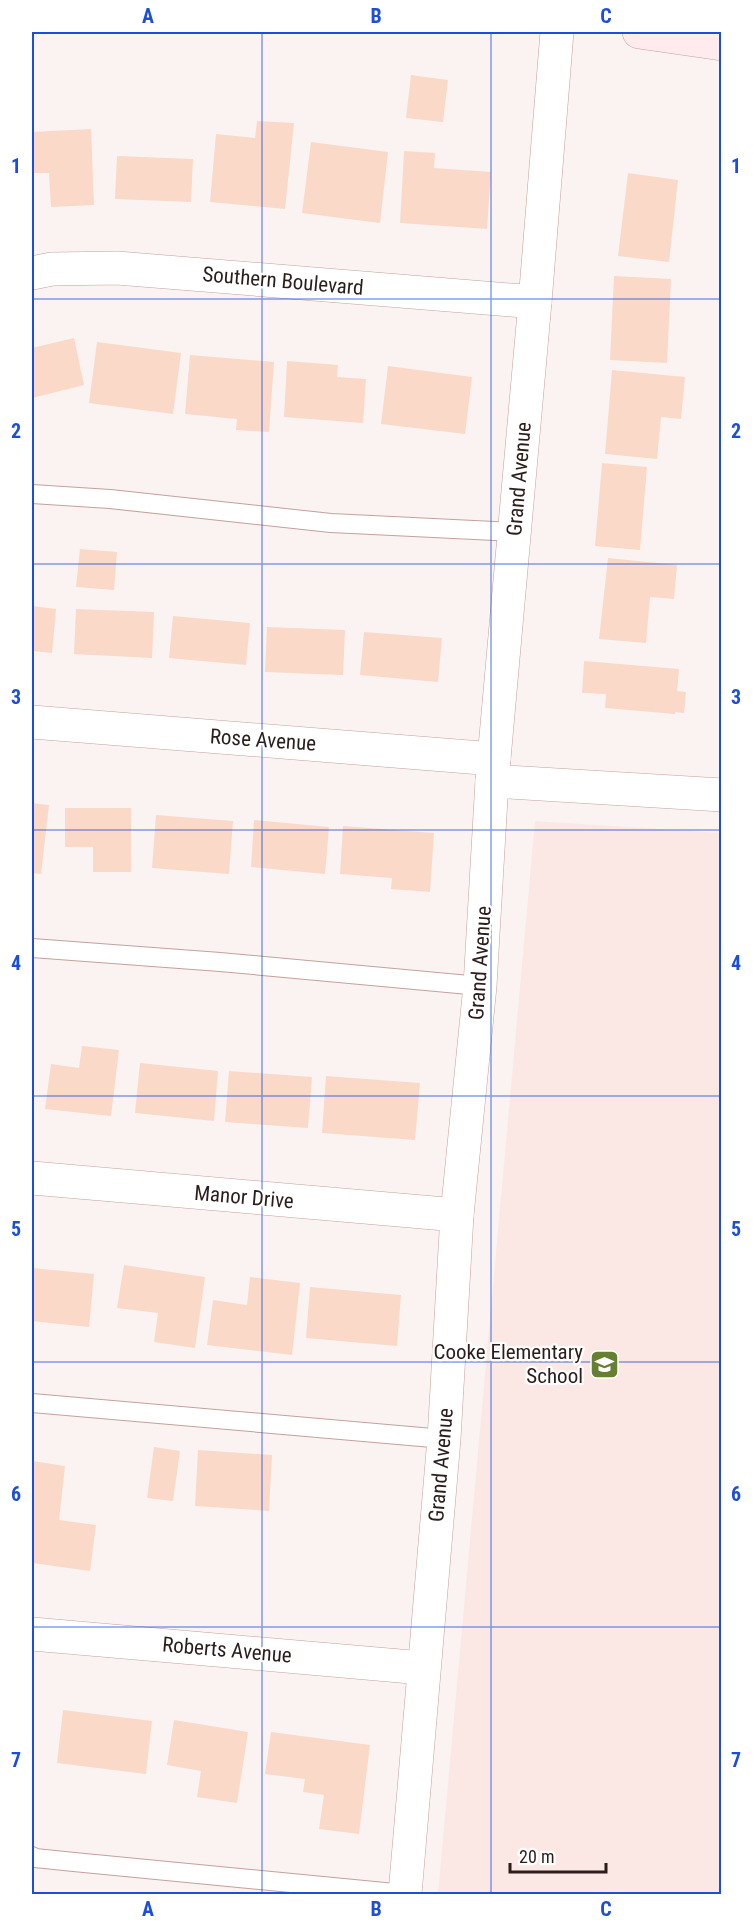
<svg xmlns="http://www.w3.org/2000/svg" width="753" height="1926" font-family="'Roboto Condensed',sans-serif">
  <rect width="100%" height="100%" fill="#fbf3f2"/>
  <polygon fill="#fbe8e5" points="535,821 721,833 721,1894 438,1894"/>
  <g fill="#fad9c9">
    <polygon points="411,75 448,80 443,122 406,118"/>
    <polygon points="257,121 294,123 285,209 210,202 216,134 255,138"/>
    <polygon points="91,129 94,205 51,207 49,173 32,173 32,132"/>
    <polygon points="311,142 388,152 380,223 302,213"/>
    <polygon points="404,151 435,153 434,168 491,172 487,229 400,223"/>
    <polygon points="117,156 193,159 191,202 115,199"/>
    <polygon points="628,173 678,180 669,262 618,256"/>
    <polygon points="614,276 671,279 667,363 610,360"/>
    <polygon points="74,338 84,385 32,398 32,348"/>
    <polygon points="97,342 181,353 173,414 89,403"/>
    <polygon points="190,355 274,362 269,432 236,430 237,419 185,414"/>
    <polygon points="287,361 338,365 337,377 366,379 363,423 284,417"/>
    <polygon points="388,366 472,377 465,434 381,424"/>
    <polygon points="612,370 685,377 681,419 661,417 657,459 605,454"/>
    <polygon points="602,463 647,467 640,550 595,546"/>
    <polygon points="80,549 117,552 114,590 76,587"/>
    <polygon points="608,558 677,565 674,599 650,597 646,643 599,639"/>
    <polygon points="32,606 56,609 52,653 32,651"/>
    <polygon points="76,609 154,612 152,658 74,654"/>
    <polygon points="173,616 250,623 246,665 169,658"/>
    <polygon points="267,627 345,630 343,675 265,672"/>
    <polygon points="364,632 442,638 438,682 360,675"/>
    <polygon points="584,661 679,669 677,691 686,692 684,713 675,712 675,714 605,708 606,694 582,693"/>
    <polygon points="32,803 49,805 41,874 32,873"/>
    <polygon points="65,808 131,808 131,872 93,872 93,847 65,847"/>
    <polygon points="156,815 233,821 229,874 152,868"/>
    <polygon points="254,820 329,827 325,874 251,867"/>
    <polygon points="343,826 434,833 430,892 391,889 392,878 340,874"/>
    <polygon points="82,1046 119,1050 111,1116 45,1109 51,1064 79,1068"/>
    <polygon points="140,1063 218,1071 214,1121 135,1113"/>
    <polygon points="229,1071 312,1077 308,1128 225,1122"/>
    <polygon points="326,1076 420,1083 415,1140 322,1133"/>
    <polygon points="124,1265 205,1277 195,1348 154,1342 158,1313 117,1308"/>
    <polygon points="32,1268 94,1274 89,1327 32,1321"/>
    <polygon points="250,1277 300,1283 292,1355 207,1345 213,1300 247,1305"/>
    <polygon points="310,1287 401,1295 397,1346 306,1338"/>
    <polygon points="154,1447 180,1451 173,1501 147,1498"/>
    <polygon points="198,1450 272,1455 269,1511 195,1506"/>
    <polygon points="32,1461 65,1466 59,1520 96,1525 90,1571 32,1563"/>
    <polygon points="63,1710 152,1721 146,1774 57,1763"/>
    <polygon points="174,1720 248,1732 237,1803 197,1797 201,1771 167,1765"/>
    <polygon points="271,1732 370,1745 359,1834 319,1829 324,1795 303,1792 305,1779 265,1774"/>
  </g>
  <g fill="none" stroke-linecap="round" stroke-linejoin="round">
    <defs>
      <g id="service">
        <polyline points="32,494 110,499 331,523 515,532"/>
        <polyline points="32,948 220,962 480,986"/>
        <polyline points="32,1403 444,1439"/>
        <polyline points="32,1856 35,1858 74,1862 405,1894"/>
      </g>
      <g id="minor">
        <polyline points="32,273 52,269 117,268 535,302"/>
        <polyline points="32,722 494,759"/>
        <polyline points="492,781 722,795"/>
        <polyline points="32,1178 457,1215"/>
        <polyline points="32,1634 423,1668"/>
        <polyline points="405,1894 444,1439 457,1215 480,986 492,781 535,302 557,32"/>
      </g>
      <polyline id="secondary" points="639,32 722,44"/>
    </defs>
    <use href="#service" stroke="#c4a19b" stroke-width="20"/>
    <use href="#minor" stroke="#c4a19b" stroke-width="34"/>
    <use href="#secondary" stroke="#c4a19b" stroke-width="34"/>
    <use href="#service" stroke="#fff" stroke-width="18"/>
    <use href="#minor" stroke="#fff" stroke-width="33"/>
    <use href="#secondary" stroke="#ffebee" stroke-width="33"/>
  </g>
  <path fill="none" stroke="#1d4ed8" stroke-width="1.5" stroke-opacity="0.55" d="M262 32V1894M491 32V1894M32 299H722M32 564H722M32 830H722M32 1096H722M32 1362H722M32 1627H722"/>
  <defs>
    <symbol id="school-square" viewBox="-11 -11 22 22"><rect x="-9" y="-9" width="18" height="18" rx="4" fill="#658033" stroke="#fff"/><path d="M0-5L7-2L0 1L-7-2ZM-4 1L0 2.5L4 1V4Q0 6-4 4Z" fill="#fff"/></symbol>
  </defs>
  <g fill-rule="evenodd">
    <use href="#school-square" x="588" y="1348" width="33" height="33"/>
  </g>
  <g text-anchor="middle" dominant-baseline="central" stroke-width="4.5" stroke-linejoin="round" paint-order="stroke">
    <g font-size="21" fill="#2a1d1b" stroke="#fff">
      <text transform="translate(283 281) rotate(5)">Southern Boulevard</text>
      <text transform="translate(519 479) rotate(-85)">Grand Avenue</text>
      <text transform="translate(263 740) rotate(4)">Rose Avenue</text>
      <text transform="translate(480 963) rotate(-86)">Grand Avenue</text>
      <text transform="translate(244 1197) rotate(5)">Manor Drive</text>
      <text transform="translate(441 1465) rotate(-85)">Grand Avenue</text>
      <text transform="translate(227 1650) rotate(5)">Roberts Avenue</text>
    </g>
    <g font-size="21" fill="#2a1d1b" stroke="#fff" text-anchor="end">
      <text x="583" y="1352">Cooke Elementary<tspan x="583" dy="24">School</tspan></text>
    </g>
  </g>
  <rect width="753" height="1926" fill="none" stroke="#ffffff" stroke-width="66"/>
  <path d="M510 1863v9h96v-9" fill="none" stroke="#2a1d1b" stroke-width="3"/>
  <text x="519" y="1863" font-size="18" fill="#2a1d1b" stroke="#ffffff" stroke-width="4.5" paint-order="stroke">20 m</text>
  <rect x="33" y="33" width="687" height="1860" fill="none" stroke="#1d4ed8" stroke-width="2"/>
  <g font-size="20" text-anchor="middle" font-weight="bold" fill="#1d4ed8">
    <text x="148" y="23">A</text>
    <text x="376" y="23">B</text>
    <text x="606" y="23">C</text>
    <text x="16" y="173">1</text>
    <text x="736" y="173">1</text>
    <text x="16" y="438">2</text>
    <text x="736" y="438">2</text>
    <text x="16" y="704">3</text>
    <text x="736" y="704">3</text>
    <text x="16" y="970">4</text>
    <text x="736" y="970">4</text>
    <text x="16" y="1236">5</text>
    <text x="736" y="1236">5</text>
    <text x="16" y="1501">6</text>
    <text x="736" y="1501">6</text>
    <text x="16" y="1767">7</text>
    <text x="736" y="1767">7</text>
    <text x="148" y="1916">A</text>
    <text x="376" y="1916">B</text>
    <text x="606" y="1916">C</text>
  </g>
</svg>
